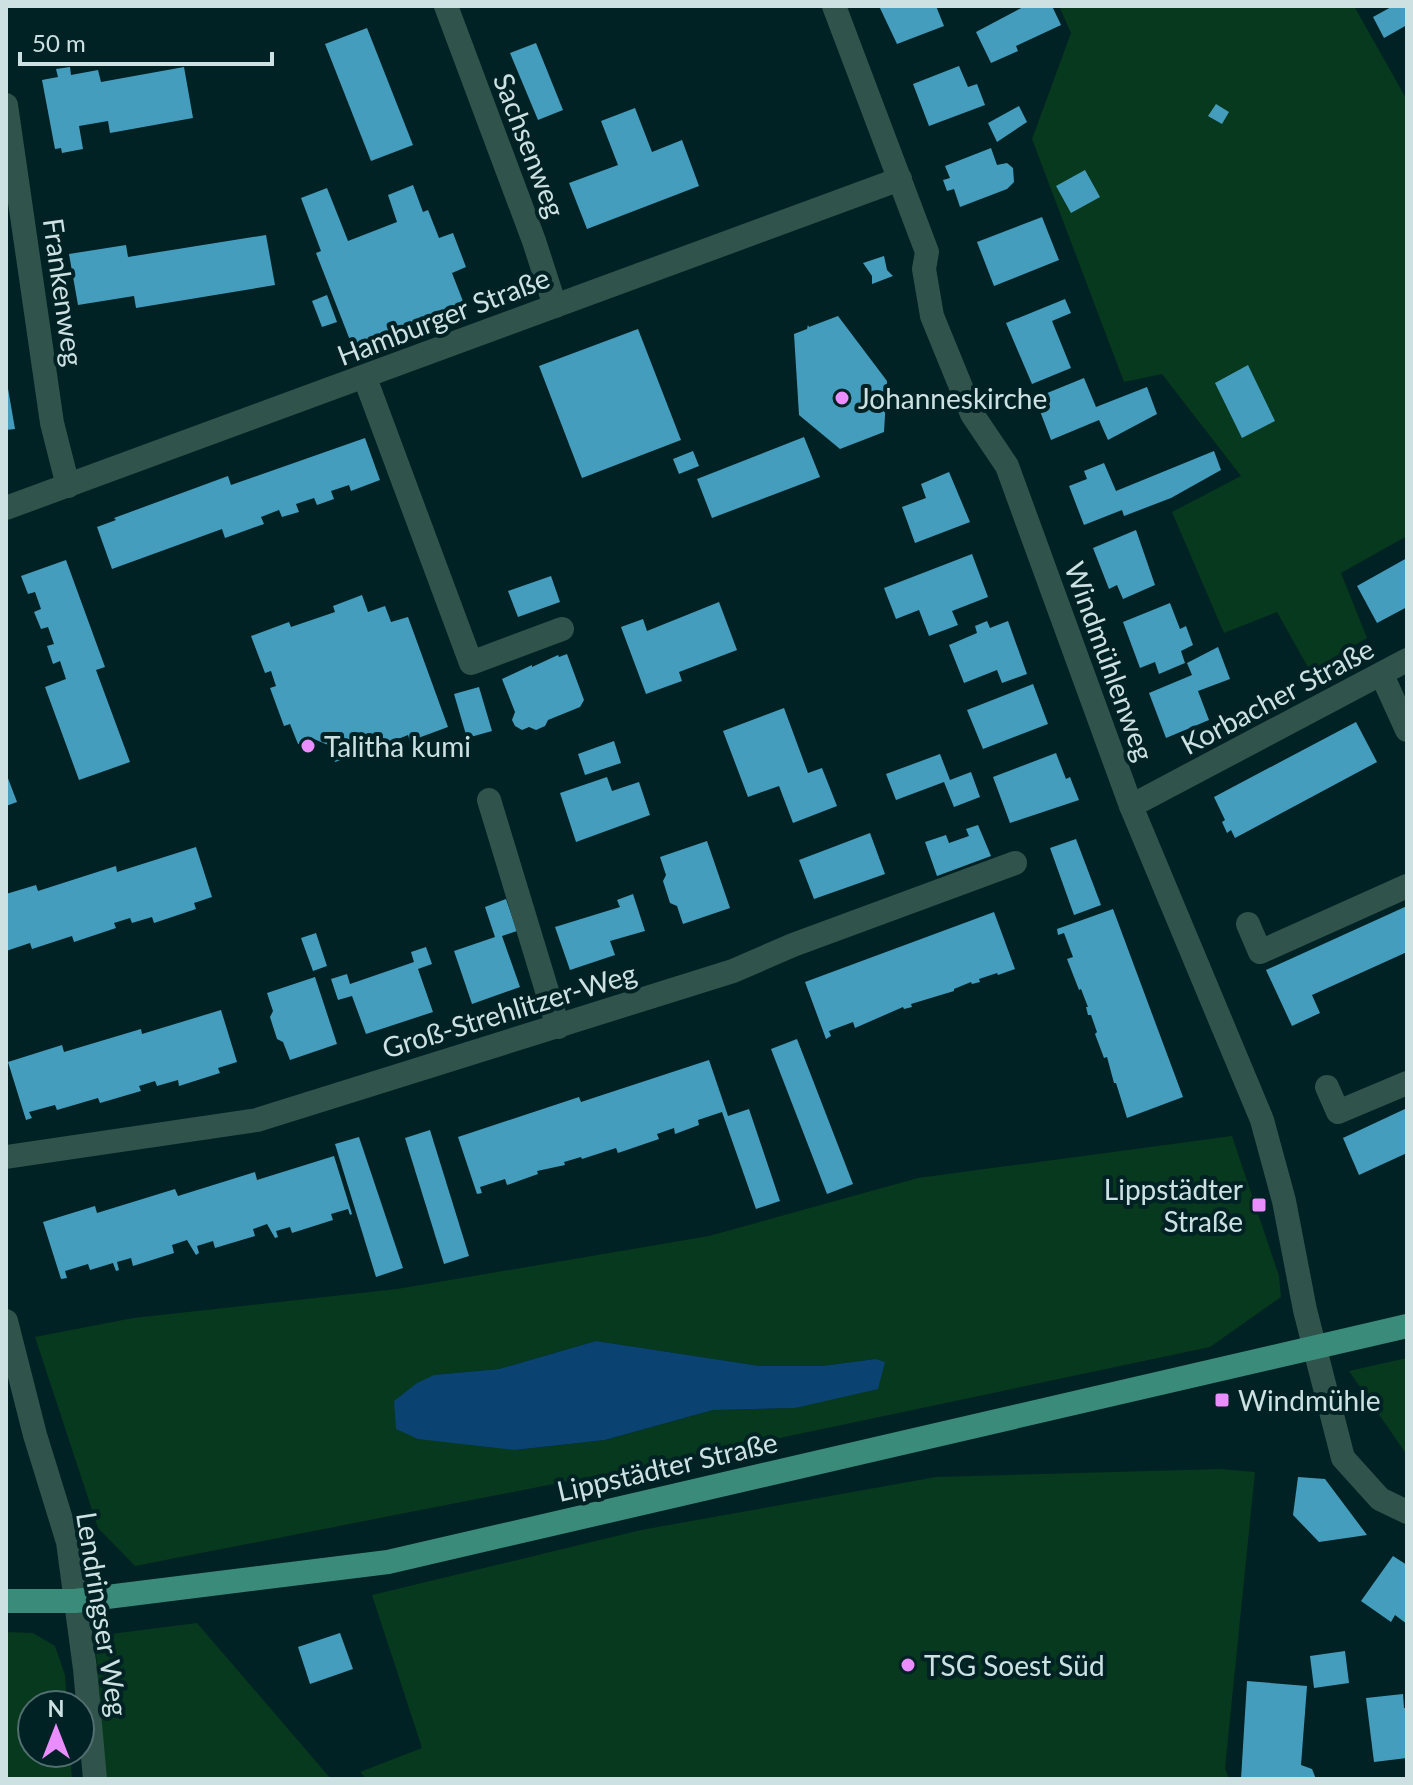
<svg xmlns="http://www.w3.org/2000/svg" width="1413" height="1785" font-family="Lato,sans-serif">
  <rect width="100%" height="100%" fill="#002224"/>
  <g fill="#06391d" fill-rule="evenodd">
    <polygon points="1059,6 1354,6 1407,100 1407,536 1341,573 1367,638 1310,671 1277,612 1224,633 1172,512 1241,476 1162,374 1124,382 1032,139 1071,33"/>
    <path d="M1232 1136 1279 1276 1281 1297 1210 1347 681 1459 135 1566 98 1528 35 1337 133 1318 397 1289 709 1236 918 1178ZM596 1341 760 1366H822L875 1359 795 1408 713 1410 605 1440 515 1450 434 1375 499 1369Z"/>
    <polygon points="1407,1358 1407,1455 1349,1371"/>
    <polygon points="1220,1469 1255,1472 1225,1768 1229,1779 367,1779 360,1772 422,1748 372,1595 641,1530 936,1477"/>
    <polygon points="197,1623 331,1779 104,1779 95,1636"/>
    <polygon points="6,1632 33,1633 55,1646 65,1675 67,1705 32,1705 32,1753 70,1753 72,1779 6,1779"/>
  </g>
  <polygon fill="#0a4371" points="596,1341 760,1366 822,1366 875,1359 885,1362 878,1389 795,1408 713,1410 605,1440 515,1450 418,1439 396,1429 394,1401 417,1383 434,1375 499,1369"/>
  <g fill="#459dbe">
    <polygon points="879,6 936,6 944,26 897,44"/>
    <polygon points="1025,6 1052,6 1061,25 1016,46 1018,51 991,63 976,32"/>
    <polygon points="1393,6 1407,6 1407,25 1384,38 1373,17"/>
    <polygon points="367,28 413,145 371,161 325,44"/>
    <polygon points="536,43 563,110 538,120 510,53"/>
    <polygon points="959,66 968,87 977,84 985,105 929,126 913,84"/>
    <polygon points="70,67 71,75 98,70 101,82 184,67 193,118 110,133 108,121 79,126 83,149 62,153 61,148 55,149 42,80 58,77 56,69"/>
    <polygon points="1216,104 1229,112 1222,124 1208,116"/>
    <polygon points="1019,106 1027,122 997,142 988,123"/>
    <polygon points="635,108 652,152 682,140 699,186 587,229 569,183 618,165 601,121"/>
    <polygon points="991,148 997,165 1007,163 1013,168 1014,182 1007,189 960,207 954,189 947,191 943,180 950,178 945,166"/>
    <polygon points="1085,170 1100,197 1071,213 1056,186"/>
    <polygon points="413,185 423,212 428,210 439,238 453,233 466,267 452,273 466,309 424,326 425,328 355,353 316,253 321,251 301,198 327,188 348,241 397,222 388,195"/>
    <polygon points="1042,217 1059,260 994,286 977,242"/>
    <polygon points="266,235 275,285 136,308 134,296 78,305 69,254 126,245 128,257"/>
    <polygon points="884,256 887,270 893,276 872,284 872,276 863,263"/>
    <polygon points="327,295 337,322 322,327 312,301"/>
    <polygon points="1065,299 1071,313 1052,321 1071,368 1032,384 1006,323"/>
    <polygon points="838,316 887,381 884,432 840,449 799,415 794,334 807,329 808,325 809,327"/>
    <polygon points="638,329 681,440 582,478 539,366"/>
    <polygon points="1248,365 1275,421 1242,438 1215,383"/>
    <polygon points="6,377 15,429 6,430"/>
    <polygon points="1084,378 1096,407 1147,387 1157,414 1108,440 1099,420 1051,440 1035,398"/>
    <polygon points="804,437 820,477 712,518 697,479"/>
    <polygon points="365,438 380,480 351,491 349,485 331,491 334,499 317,505 314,498 296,504 299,512 282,517 279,510 261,517 264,524 225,538 222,529 112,569 97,527 116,520 114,518 228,476 231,485"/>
    <polygon points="693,451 699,466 679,474 673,459"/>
    <polygon points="1214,451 1221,470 1171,498 1124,516 1122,510 1084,525 1069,486 1087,479 1084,471 1104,463 1116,491"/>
    <polygon points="949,472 970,522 915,543 902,507 926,498 921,484"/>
    <polygon points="1136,530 1155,585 1123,599 1117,585 1109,589 1093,548"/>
    <polygon points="972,554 988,597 952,611 958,625 929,636 919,610 896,619 884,588"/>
    <polygon points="1407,558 1407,583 1405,584 1407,607 1377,623 1357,586"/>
    <polygon points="66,560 105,667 96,670 130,762 79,780 45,687 66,679 60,661 53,664 47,646 54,644 48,627 41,629 34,612 41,609 35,592 28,594 21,576"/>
    <polygon points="551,576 560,602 518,617 508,591"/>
    <polygon points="362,595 368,612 385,606 391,622 408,617 448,727 410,741 408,735 393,741 395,747 357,760 355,755 335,762 328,745 314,739 298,744 290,724 284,726 270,688 276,686 271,671 265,673 251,636 289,622 291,627 335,612 333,606"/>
    <polygon points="719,602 737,650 679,672 682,681 646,694 621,627 643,619 647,631"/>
    <polygon points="1170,603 1180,629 1186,626 1193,645 1181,651 1185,663 1159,674 1155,662 1140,668 1123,622"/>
    <polygon points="987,621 990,628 1008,621 1027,674 1002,683 997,670 964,683 949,645 977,633 975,626"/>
    <polygon points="1218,647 1230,679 1198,691 1209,720 1166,738 1149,693 1192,675 1187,663"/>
    <polygon points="567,654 584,700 580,707 548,720 545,726 536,730 529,727 522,730 515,726 512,720 515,712 502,679 532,665 532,667 558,655 559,657"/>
    <polygon points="1033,684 1048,724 983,749 967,710"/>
    <polygon points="479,687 492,731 467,738 454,694"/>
    <polygon points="784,708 808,773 822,768 837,806 793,823 779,786 748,797 723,731"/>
    <polygon points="1356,722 1377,762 1235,838 1231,830 1227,833 1222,822 1225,820 1214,797"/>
    <polygon points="614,741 621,763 585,775 578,754"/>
    <polygon points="1056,753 1066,779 1070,777 1079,800 1010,823 993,777"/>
    <polygon points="940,754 950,780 971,772 980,797 954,807 944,782 896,800 886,774"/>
    <polygon points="6,773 17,802 6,806"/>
    <polygon points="607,777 612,791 639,782 650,815 576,842 560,793"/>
    <polygon points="978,825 991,856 937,876 925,842 946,835 949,843 969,836 966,829"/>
    <polygon points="870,833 885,874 814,899 799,860"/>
    <polygon points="1076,839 1101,905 1074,915 1050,848"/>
    <polygon points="707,841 730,908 683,924 677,906 670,903 663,881 666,875 660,857"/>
    <polygon points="196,847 212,897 194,903 196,909 154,923 152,917 132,923 130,918 114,923 116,928 74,942 72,936 32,949 30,943 6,951 6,894 36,885 38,891 116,866 117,872"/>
    <polygon points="633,894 645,931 610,941 615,955 570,970 555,927 620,907 617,900"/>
    <polygon points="506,899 517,931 502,936 520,987 472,1004 454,951 495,937 485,907"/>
    <polygon points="1407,906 1407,952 1312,995 1320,1013 1292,1026 1266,970"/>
    <polygon points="1113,909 1183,1097 1127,1118 1116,1083 1114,1083 1107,1057 1104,1058 1095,1034 1097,1032 1091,1015 1088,1015 1086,1007 1088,1007 1081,989 1079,990 1067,959 1073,957 1064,933 1058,935 1057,929"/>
    <polygon points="994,912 1015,969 998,975 997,973 979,979 980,982 972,984 971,982 954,989 954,991 911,1004 912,1007 904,1009 903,1007 855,1028 853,1022 829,1031 831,1036 826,1039 805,982"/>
    <polygon points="316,933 327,966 313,971 301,938"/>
    <polygon points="426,947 432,964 418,969 433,1012 366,1034 352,996 338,1000 331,979 347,974 350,984 414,962 411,952"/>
    <polygon points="315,977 337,1044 290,1060 283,1042 277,1039 270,1017 273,1011 267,993"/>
    <polygon points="221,1010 237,1062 218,1068 220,1073 179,1086 178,1080 157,1086 155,1081 139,1086 141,1091 100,1103 98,1098 57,1110 55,1105 29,1112 32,1118 26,1120 8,1062 62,1045 64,1052 141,1029 142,1034"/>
    <polygon points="797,1039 853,1184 827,1194 771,1049"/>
    <polygon points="709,1060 728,1116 749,1109 780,1201 756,1209 722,1112 698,1120 699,1125 675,1134 674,1128 657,1134 659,1139 618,1153 616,1148 582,1159 581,1157 564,1162 565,1165 537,1171 538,1174 507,1185 505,1179 480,1187 482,1193 477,1194 458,1137 579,1097 581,1102"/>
    <polygon points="1407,1108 1407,1153 1359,1175 1343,1138"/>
    <polygon points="430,1130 469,1256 444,1264 405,1138"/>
    <polygon points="359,1137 403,1268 376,1277 335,1144"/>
    <polygon points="334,1156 352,1214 350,1215 348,1209 331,1214 333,1220 292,1233 290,1227 276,1231 278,1237 275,1238 267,1224 253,1229 255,1236 215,1248 213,1241 197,1246 199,1253 196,1255 187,1240 172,1245 174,1253 133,1266 131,1258 117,1262 119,1270 116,1271 113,1263 90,1270 88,1264 65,1271 67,1278 61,1279 43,1222 95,1206 97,1213 175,1189 178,1196 255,1172 257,1180"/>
    <polygon points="1298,1477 1325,1479 1367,1535 1319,1542 1293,1515"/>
    <polygon points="1393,1556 1407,1565 1407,1624 1395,1615 1391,1622 1361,1601"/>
    <polygon points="340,1633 353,1669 310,1684 298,1647"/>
    <polygon points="1345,1651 1349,1683 1314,1688 1310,1656"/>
    <polygon points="1247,1681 1307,1686 1301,1765 1312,1769 1316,1779 1241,1779"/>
    <polygon points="1403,1694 1404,1708 1407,1708 1407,1758 1374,1762 1366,1698"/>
  </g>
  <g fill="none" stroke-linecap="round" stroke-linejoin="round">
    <g stroke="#30534b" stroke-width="24">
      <polyline points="446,6 534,241 555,306"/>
      <polyline points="834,6 927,252 924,269 932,316 972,414 1007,466 1131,806 1262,1120 1284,1201 1305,1310 1343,1458 1380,1499 1407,1512"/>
      <polyline points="6,105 52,423 68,486"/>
      <polyline points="365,378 471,663 562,629"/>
      <polyline points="6,508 900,179"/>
      <polyline points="1382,675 1407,730"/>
      <polyline points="489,800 558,1027"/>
      <polyline points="1131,806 1407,660"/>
      <polyline points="1248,924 1260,952 1407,886"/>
      <polyline points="1327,1087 1338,1112 1407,1083"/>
      <polyline points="6,1157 257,1120 733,971 793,945 1015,863"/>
      <polyline points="6,1321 35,1435 68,1542 85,1669 95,1779"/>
    </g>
    <polyline stroke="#3b8b7a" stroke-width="24" points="6,1601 75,1601 388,1562 1407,1326"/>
  </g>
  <g fill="#ea8dfd" stroke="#002224" stroke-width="3">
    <circle cx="842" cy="398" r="8"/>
    <circle cx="308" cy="746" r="8"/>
    <rect x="1251" y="1197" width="16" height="16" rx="4"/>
    <rect x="1214" y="1392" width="16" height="16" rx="4"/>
    <circle cx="908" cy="1665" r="8"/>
  </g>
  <g text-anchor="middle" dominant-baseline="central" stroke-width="8" stroke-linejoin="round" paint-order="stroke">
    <g font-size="28" fill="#cde1e2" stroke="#002224">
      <text transform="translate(530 145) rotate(69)">Sachsenweg</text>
      <text transform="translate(64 292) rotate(82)">Frankenweg</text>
      <text transform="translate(443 316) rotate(-21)">Hamburger Straße</text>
      <text transform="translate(1110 661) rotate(70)">Windmühlenweg</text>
      <text transform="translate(1277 696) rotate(-28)">Korbacher Straße</text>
      <text transform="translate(509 1010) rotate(-17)">Groß-Strehlitzer-Weg</text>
      <text transform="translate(667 1466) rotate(-13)">Lippstädter Straße</text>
      <text transform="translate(103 1614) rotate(81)">Lendringser Weg</text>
    </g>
    <g font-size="28" fill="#cde1e2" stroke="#002224" text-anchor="start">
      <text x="858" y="398">Johanneskirche</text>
      <text x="324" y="746">Talitha kumi</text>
      <text x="1243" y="1189" text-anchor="end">Lippstädter<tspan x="1243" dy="32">Straße</tspan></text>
      <text x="1238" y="1400">Windmühle</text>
      <text x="924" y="1665">TSG Soest Süd</text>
    </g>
  </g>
  <rect width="1413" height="1785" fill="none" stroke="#cde1e2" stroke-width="16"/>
  <g transform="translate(56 1729)"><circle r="38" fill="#002224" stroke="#526e70" stroke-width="2"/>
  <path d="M0-6L14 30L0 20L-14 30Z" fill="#ea8dfd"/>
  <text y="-12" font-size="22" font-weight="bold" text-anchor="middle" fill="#cde1e2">N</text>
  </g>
  <path d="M20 52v12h252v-12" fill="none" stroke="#cde1e2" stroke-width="4"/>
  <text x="32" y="52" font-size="24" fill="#cde1e2" stroke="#002224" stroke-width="6" paint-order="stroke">50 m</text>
</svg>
